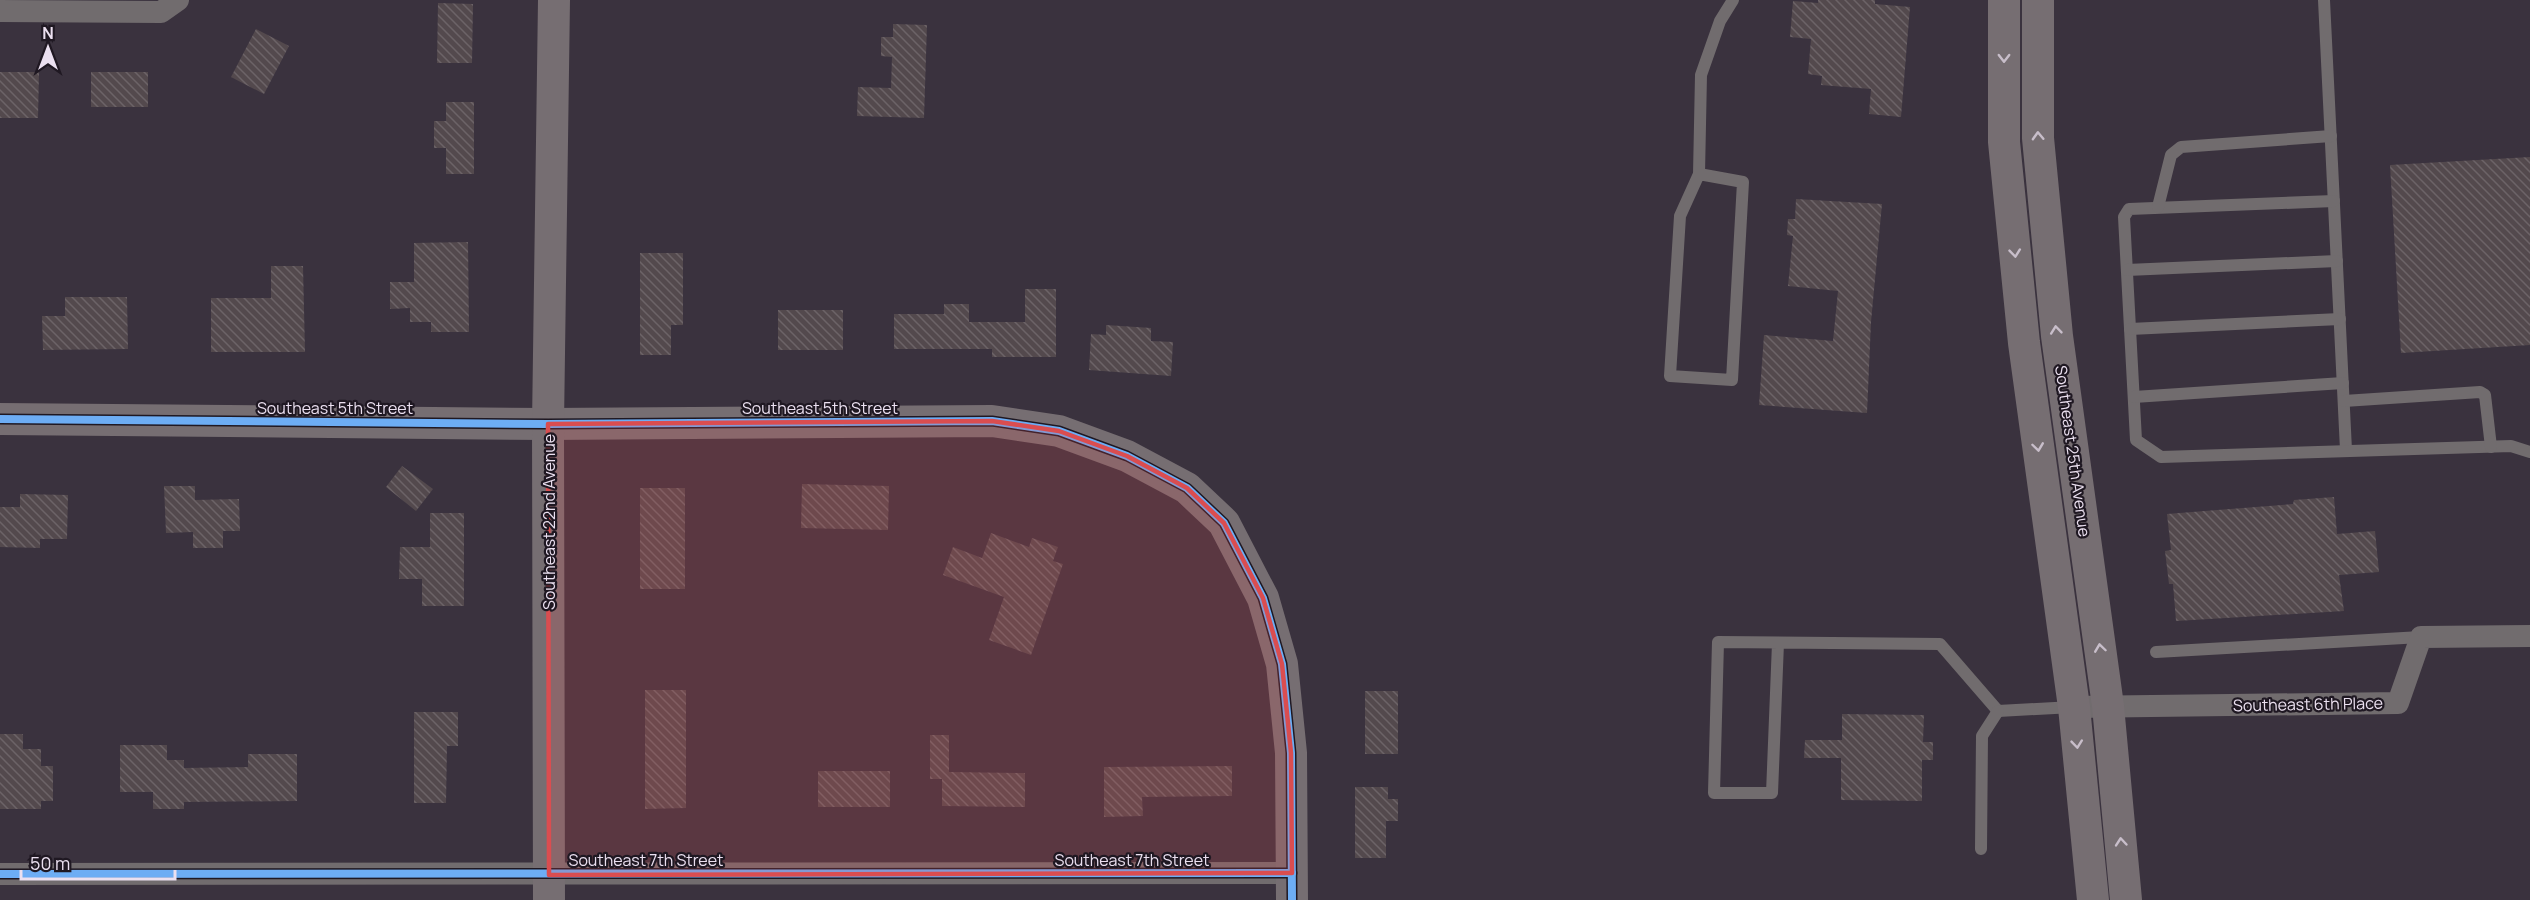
<svg xmlns="http://www.w3.org/2000/svg" width="2530" height="900" font-family="Manrope,sans-serif">
  <defs>
    <pattern id="building-back-hatch" width="6" height="6" patternUnits="userSpaceOnUse" patternTransform="scale(1.5)"><rect width="6" height="6" fill="#53494d"/><path d="M-1 5l2 2M0 0l6 6M5-1l2 2" fill="none" stroke="#6c6367"/></pattern>
  </defs>
  <rect width="100%" height="100%" fill="#3a323e"/>
  <g fill="url(#building-back-hatch)">
    <polygon points="1818,0 1875,0 1875,4 1910,7 1901,117 1869,114 1871,89 1821,85 1822,76 1808,74 1811,39 1790,37 1793,1 1818,3"/>
    <polygon points="438,3 473,4 472,63 437,63"/>
    <polygon points="893,24 927,25 924,118 857,116 858,87 891,88 892,57 881,56 881,37 893,37"/>
    <polygon points="256,29 289,46 264,94 231,77"/>
    <polygon points="0,72 39,72 38,118 0,118"/>
    <rect x="91" y="72" width="57" height="35"/>
    <polygon points="446,102 474,102 474,174 446,174 446,148 434,148 434,121 446,121"/>
    <polygon points="2530,157 2530,345 2401,353 2390,165"/>
    <polygon points="1796,199 1882,204 1871,322 1867,413 1759,405 1764,335 1833,341 1838,291 1788,286 1793,236 1787,235 1788,219 1795,219"/>
    <polygon points="468,242 469,332 431,332 431,322 410,322 410,308 390,309 390,282 414,282 414,243"/>
    <polygon points="640,253 683,253 683,325 671,325 671,355 640,355"/>
    <polygon points="271,266 303,266 305,352 211,352 211,298 271,298"/>
    <polygon points="1025,289 1056,289 1056,357 992,357 992,349 894,349 894,314 944,314 944,304 969,304 969,322 1025,322"/>
    <polygon points="65,297 127,297 128,349 43,350 42,316 65,316"/>
    <rect x="778" y="310" width="65" height="40"/>
    <polygon points="1106,325 1151,328 1151,341 1173,342 1171,376 1089,370 1091,334 1106,335"/>
    <polygon points="402,466 433,489 416,511 386,487"/>
    <polygon points="802,484 889,486 888,530 801,528"/>
    <polygon points="164,486 195,486 195,500 239,499 240,531 223,531 223,548 193,548 193,532 166,533"/>
    <rect x="640" y="488" width="45" height="101"/>
    <polygon points="20,494 68,495 67,539 40,539 40,548 0,547 0,507 20,507"/>
    <polygon points="2334,497 2337,534 2375,531 2379,572 2339,575 2344,611 2176,621 2173,584 2169,584 2165,551 2171,550 2167,514 2293,504 2294,500"/>
    <polygon points="430,513 464,513 464,606 422,606 422,579 399,579 400,547 430,547"/>
    <polygon points="991,533 1029,547 1032,538 1058,547 1053,561 1063,564 1031,655 989,640 1004,597 943,575 953,547 982,558"/>
    <polygon points="645,690 686,690 686,808 645,809"/>
    <rect x="1365" y="691" width="33" height="63"/>
    <polygon points="414,712 458,712 458,746 447,746 446,803 414,803"/>
    <polygon points="1842,714 1924,715 1923,742 1933,742 1933,760 1922,760 1922,801 1841,800 1841,758 1804,758 1805,740 1842,740"/>
    <polygon points="0,734 23,734 23,749 41,749 41,766 53,766 53,801 41,801 41,809 0,809"/>
    <polygon points="930,735 949,735 949,772 1025,773 1025,807 942,806 942,779 930,779"/>
    <polygon points="120,745 167,745 167,760 184,760 184,768 248,767 248,754 297,754 297,801 184,802 184,809 153,809 153,792 120,792"/>
    <polygon points="1232,766 1232,796 1142,797 1143,816 1104,817 1104,767"/>
    <rect x="818" y="771" width="72" height="36"/>
    <polygon points="1355,787 1388,787 1388,799 1398,799 1398,821 1386,821 1386,858 1355,858"/>
  </g>
  <g fill="none" stroke-linecap="round" stroke-linejoin="round">
    <g stroke="#716c6e" stroke-width="12">
      <polyline points="2324,0 2346,450"/>
      <polyline points="1699,174 1743,182 1732,380 1670,376 1680,216 1699,174 1701,75 1720,21 1733,0"/>
      <polyline points="2334,201 2129,209 2124,217 2136,440 2161,457 2511,446 2530,452"/>
      <polyline points="2158,207 2171,155 2181,147 2331,136"/>
      <polyline points="2127,270 2337,261"/>
      <polyline points="2130,329 2340,319"/>
      <polyline points="2134,397 2343,383"/>
      <polyline points="2344,401 2480,392 2485,395 2491,447"/>
      <polyline points="1778,643 1772,793 1714,793 1718,642 1940,644 1998,711 2073,707"/>
      <polyline points="2156,652 2421,637"/>
      <polyline points="1981,849 1982,736 1998,711"/>
    </g>
    <g stroke="#716c6e" stroke-width="22">
      <polyline points="0,11 161,12 178,0"/>
      <polyline points="2074,707 2398,703 2421,637 2530,636"/>
      <polyline points="0,874 1292,873"/>
    </g>
    <g stroke="#766e72" stroke-width="32">
      <polyline points="2004,0 2004,142 2024,343 2074,707 2093,900"/>
      <polyline points="2038,0 2038,138 2057,336 2108,706 2126,900"/>
      <polyline points="0,419 548,424 992,421 1059,431 1127,456 1187,488 1224,523 1263,598 1282,664 1291,753 1292,900"/>
      <polyline points="549,900 548,424 554,0"/>
    </g>
    <defs>
      <g id="cycleway">
        <polyline points="0,419 548,424 992,421 1059,431 1127,456 1187,488 1224,523 1263,598 1282,664 1291,753 1292,900"/>
        <polyline points="0,874 1292,873"/>
      </g>
    </defs>
    <use href="#cycleway" stroke="#1f1822" stroke-width="11"/>
    <use href="#cycleway" stroke="#6dadf4" stroke-width="8"/>
  </g>
  <defs><path id="oneway-chevron" d="M-2-3.5L2.5 0L-2 3.5" fill="none" stroke-width="1.6" stroke-linecap="round" stroke-linejoin="round" transform="scale(1.5)"/></defs>
  <g stroke="#c8beca">
    <use href="#oneway-chevron" transform="translate(2004 58) rotate(90)"/>
    <use href="#oneway-chevron" transform="translate(2038 136) rotate(-92)"/>
    <use href="#oneway-chevron" transform="translate(2015 253) rotate(84)"/>
    <use href="#oneway-chevron" transform="translate(2056 330) rotate(-96)"/>
    <use href="#oneway-chevron" transform="translate(2038 447) rotate(82)"/>
    <use href="#oneway-chevron" transform="translate(2100 648) rotate(-98)"/>
    <use href="#oneway-chevron" transform="translate(2077 744) rotate(84)"/>
    <use href="#oneway-chevron" transform="translate(2121 842) rotate(-95)"/>
  </g>
  <path fill="#da4d50" fill-opacity="0.2" stroke="#da4d50" stroke-width="4.5" stroke-linejoin="round" d="M992 421 1059 431 1127 456 1187 488 1224 523 1263 598 1282 664 1291 753 1292 873 549 875 548 424Z"/>
  <g text-anchor="middle" dominant-baseline="central" stroke-width="4.5" stroke-linejoin="round" paint-order="stroke">
    <g font-size="16" fill="#ebe0f0" stroke="#1f1822">
      <text x="335" y="408">Southeast 5th Street</text>
      <text x="820" y="408">Southeast 5th Street</text>
      <text transform="translate(2073 451) rotate(82)">Southeast 25th Avenue</text>
      <text transform="translate(549 522) rotate(-90)">Southeast 22nd Avenue</text>
      <text transform="translate(2308 704) rotate(-1)">Southeast 6th Place</text>
      <text x="646" y="860">Southeast 7th Street</text>
      <text x="1132" y="860">Southeast 7th Street</text>
    </g>
  </g>
  <g transform="translate(48 48)" stroke="#1f1822" stroke-width="4.5" paint-order="stroke">
  <path d="M0-4.5L10 22L0 15L-10 22Z" fill="#ebe0f0"/>
  <text y="-9" font-size="16" font-weight="bold" text-anchor="middle" fill="#ebe0f0">N</text>
  </g>
  <path d="M21 870v9h154v-9" fill="none" stroke="#ebe0f0" stroke-width="3"/>
  <text x="30" y="870" font-size="18" fill="#ebe0f0" stroke="#1f1822" stroke-width="4.5" paint-order="stroke">50 m</text>
</svg>
